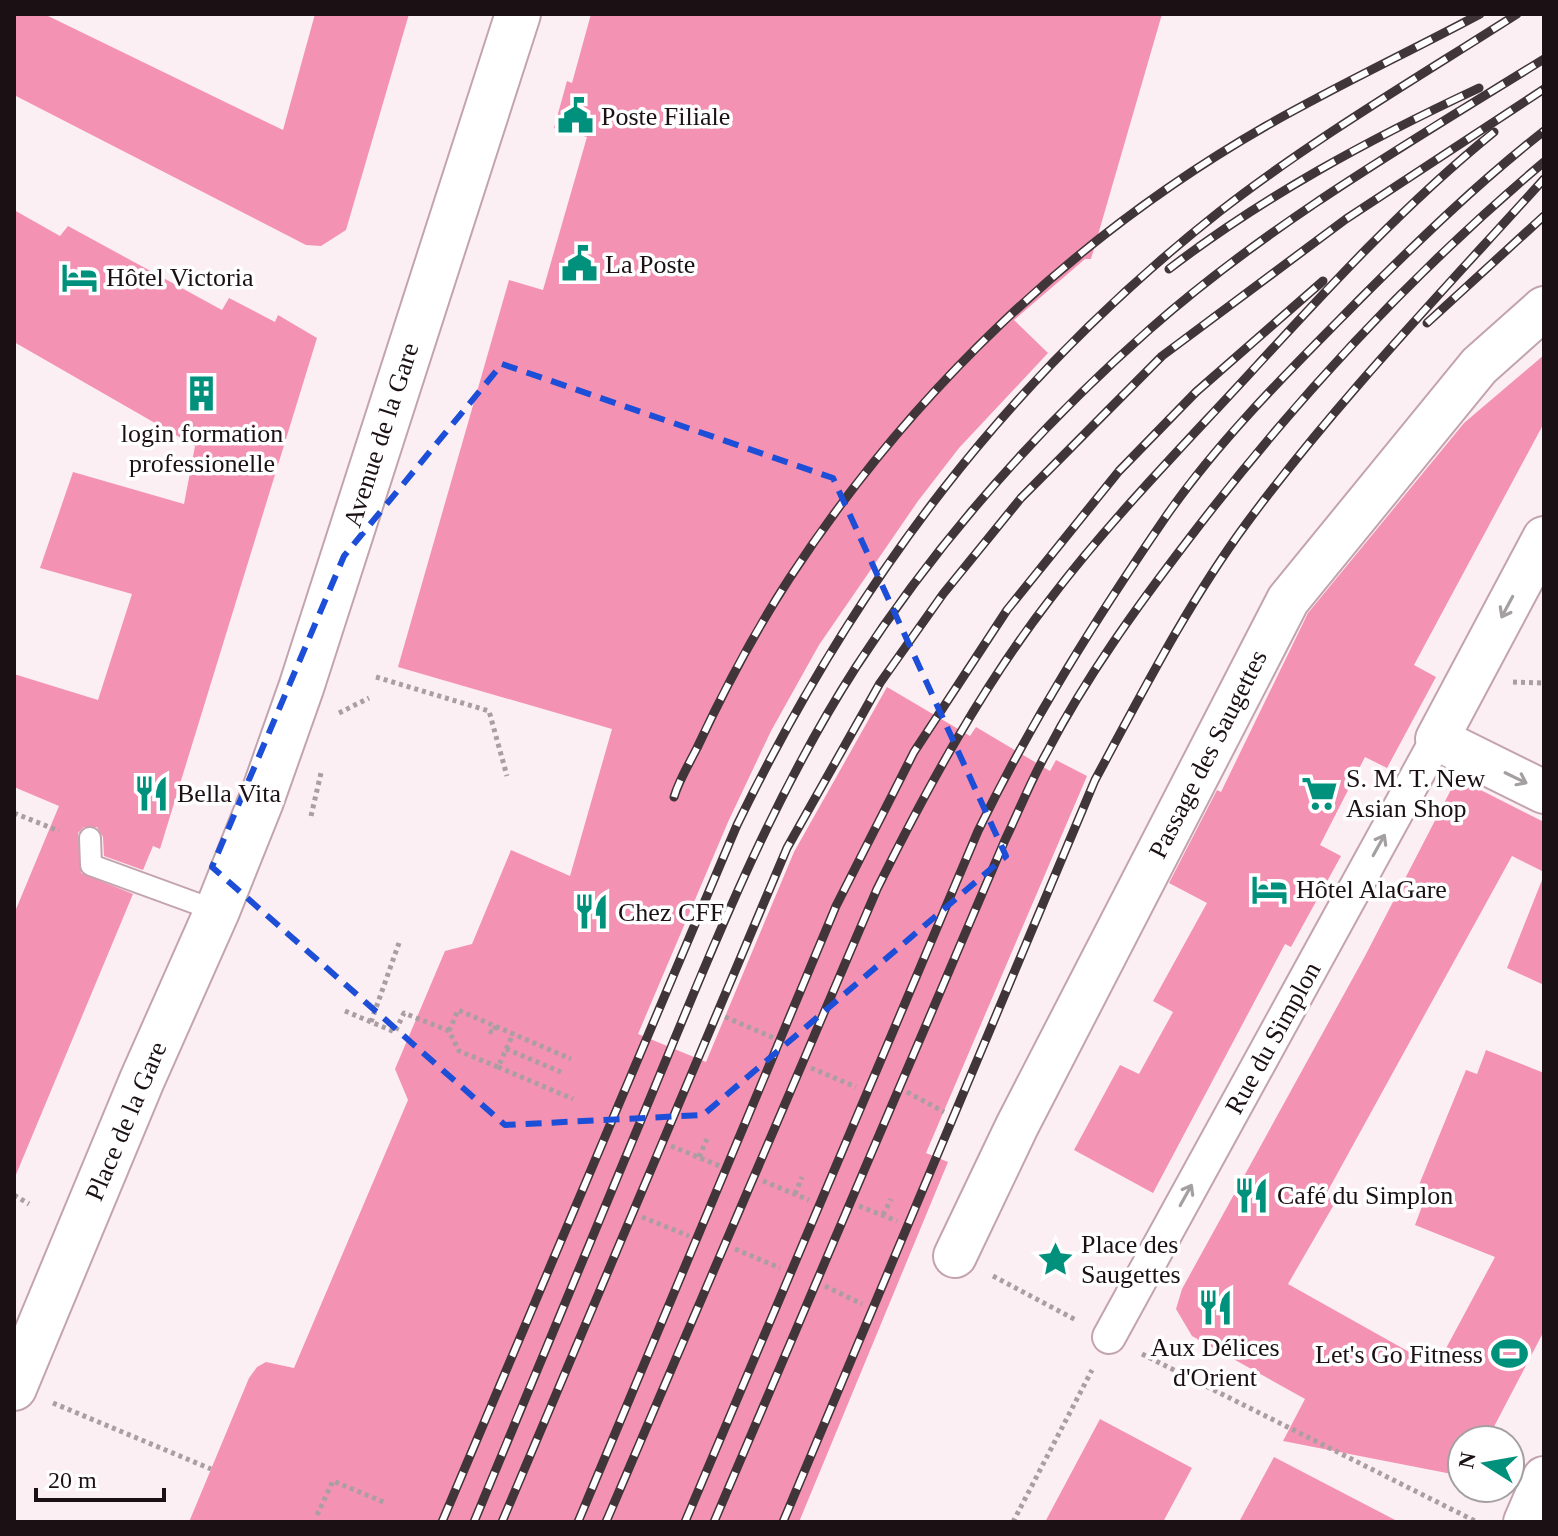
<svg xmlns="http://www.w3.org/2000/svg" width="1558" height="1536" font-family="Georgia,serif">
  <rect width="100%" height="100%" fill="#fceff3"/>
  <g fill="#f492b4">
    <polygon points="14,14 44,14 283,130 315,14 409,14 346,230 321,246 306,245 14,95"/>
    <polygon points="591,14 1162,14 1091,259 1085,259 1014,320 1048,353 959,448 918,501 819,645 771,731 728,822 638,1034 706,1062 794,852 887,687 970,736 976,727 1050,771 1056,760 1087,776 926,1153 948,1162 799,1522 189,1522 249,1378 257,1367 266,1362 294,1368 408,1100 395,1069 445,951 472,944 511,850 570,876 612,729 398,667 509,280 543,290 587,137 554,128 567,81 572,83"/>
    <polygon points="14,210 60,236 68,226 222,310 229,298 275,322 278,315 317,338 160,849 153,846 143,870 104,856 103,837 97,827 84,827 78,833 81,873 133,894 15,1177 14,914 59,806 14,787 14,674 98,700 132,594 40,568 73,472 184,504 195,446 14,342"/>
    <polygon points="1544,355 1544,423 1414,665 1436,677 1387,768 1365,757 1320,845 1341,856 1291,947 1285,944 1153,1193 1074,1150 1120,1065 1139,1074 1173,1012 1153,1001 1207,903 1169,883 1217,790 1221,792 1308,613 1464,423"/>
    <polygon points="1457,778 1544,822 1544,872 1512,856 1325,1196 1336,1201 1288,1284 1436,1367 1495,1257 1415,1225 1424,1201 1414,1197 1466,1070 1477,1074 1486,1050 1544,1073 1544,1331 1487,1440 1462,1440 1462,1476 1283,1441 1305,1399 1192,1336 1176,1309 1182,1289 1365,956"/>
    <polygon points="1542,880 1544,880 1544,985 1507,968"/>
    <polygon points="1100,1419 1192,1468 1163,1522 1045,1522"/>
    <polygon points="1274,1457 1399,1522 1239,1522"/>
  </g>
  <g fill="none" stroke-linecap="round" stroke-linejoin="round">
    <defs>
      <polyline id="service" points="90,838 91,865 217,911"/>
      <polyline id="pedestrian" points="1109,1337 1437,739"/>
      <g id="minor">
        <polyline points="1544,538 1437,739 1544,792"/>
        <polyline points="955,1256 1017,1126 1288,600 1479,366 1544,308"/>
        <polyline points="1525,1522 1544,1478"/>
      </g>
      <polyline id="secondary" points="14,1388 142,1080 217,911 261,801 301,688 518,14"/>
    </defs>
    <use href="#service" stroke="#c3a4ad" stroke-width="24"/>
    <use href="#pedestrian" stroke="#c3a4ad" stroke-width="36"/>
    <use href="#minor" stroke="#c3a4ad" stroke-width="46"/>
    <use href="#secondary" stroke="#c3a4ad" stroke-width="48"/>
    <g stroke="#aa9ea2" stroke-width="5" stroke-dasharray="4 4" stroke-linecap="butt">
      <polyline points="376,677 489,711 507,776"/>
      <polyline points="1513,682 1544,683"/>
      <polyline points="339,713 369,698"/>
      <polyline points="14,813 59,831"/>
      <polyline points="311,816 321,773"/>
      <polyline points="345,1011 395,1032 404,1013 449,1031 459,1051 498,1067 513,1034"/>
      <polyline points="725,1017 774,1038"/>
      <polyline points="371,1022 399,943"/>
      <polyline points="449,1031 458,1010 571,1059"/>
      <polyline points="489,1031 493,1033 496,1026"/>
      <polyline points="506,1049 561,1072"/>
      <polyline points="498,1067 573,1099"/>
      <polyline points="811,1068 856,1087"/>
      <polyline points="907,1092 944,1112"/>
      <polyline points="671,1146 720,1166"/>
      <polyline points="699,1157 707,1139"/>
      <polyline points="763,1181 809,1200"/>
      <polyline points="795,1194 802,1177"/>
      <polyline points="14,1195 29,1204"/>
      <polyline points="859,1206 897,1221"/>
      <polyline points="883,1215 891,1199"/>
      <polyline points="642,1217 689,1236"/>
      <polyline points="735,1249 780,1268"/>
      <polyline points="993,1276 1076,1320"/>
      <polyline points="825,1286 862,1304"/>
      <polyline points="1142,1354 1477,1522"/>
      <polyline points="53,1403 211,1469"/>
      <polyline points="317,1515 333,1481 386,1503"/>
      <polyline points="1013,1522 1092,1370"/>
    </g>
    <use href="#service" stroke="#fff" stroke-width="20"/>
    <use href="#pedestrian" stroke="#fff" stroke-width="32"/>
    <use href="#minor" stroke="#fff" stroke-width="42"/>
    <use href="#secondary" stroke="#fff" stroke-width="44"/>
    <defs>
      <g id="rail">
        <path d="M1169 269C1264 196 1370 139 1479 88"/>
        <polyline points="1427,323 1544,216"/>
        <path d="M674 797C679 780 689 764 697 748 724 690 754 633 789 579 911 392 1073 237 1266 126 1336 86 1409 52 1480 14"/>
        <path d="M442 1522 737 825C855 582 1006 380 1219 212 1313 139 1417 78 1517 14"/>
        <path d="M474 1522C536 1372 599 1222 661 1072 718 934 775 793 856 667 937 542 1038 428 1150 329 1269 224 1410 142 1544 59"/>
        <polyline points="502,1522 787,848 880,683 943,594 1021,498 1162,356 1346,219 1544,89"/>
        <polyline points="578,1522 836,906 914,752 1007,610 1119,471 1196,392 1323,281"/>
        <path d="M606 1522 877 889C927 788 982 687 1051 598 1112 518 1184 445 1252 371 1328 288 1406 203 1494 132"/>
        <path d="M685 1522 978 831C1032 720 1097 617 1167 515 1222 436 1294 366 1361 298 1419 240 1479 182 1544 131"/>
        <path d="M714 1522 1005 840C1019 811 1031 780 1047 752 1086 677 1136 608 1188 540 1293 402 1411 274 1544 162"/>
        <path d="M783 1522 1095 780C1142 693 1188 603 1246 524 1336 402 1443 291 1544 179"/>
      </g>
    </defs>
    <use href="#rail" stroke="#403538" stroke-width="9"/>
    <use href="#rail" stroke="#fff" stroke-width="6" stroke-dasharray="18" stroke-linecap="butt"/>
  </g>
  <defs><path id="oneway-shaft" d="M-6 0H5M1.5-3L5.5 0L1.5 3" fill="none" stroke-width="1.6" stroke-linecap="round" stroke-linejoin="round" transform="scale(2)"/></defs>
  <g stroke="#a49fa1">
    <use href="#oneway-shaft" transform="translate(1507 607) rotate(118)"/>
    <use href="#oneway-shaft" transform="translate(1516 778) rotate(26)"/>
    <use href="#oneway-shaft" transform="translate(1379 845) rotate(-61)"/>
    <use href="#oneway-shaft" transform="translate(1186 1195) rotate(-61)"/>
  </g>
  <path fill="none" stroke="#1d4ed8" stroke-width="6" stroke-dasharray="16 10" stroke-linejoin="round" d="M502 364 833 478 1006 856 703 1115 505 1125 212 867 344 556Z"/>
  <defs>
    <symbol id="civic-bare" viewBox="-9 -9 18 18"><path d="M-.6-6.5H3V-4.5H.6V-3L4-1V1h2V6H-6V1h2V-1L-.6-3ZM-1.2 2.5V6h2.4V2.5Z" fill="#00917d" stroke="#fff" stroke-width="2.5" paint-order="stroke"/></symbol>
    <symbol id="hotel-bare" viewBox="-9 -9 18 18"><path d="M-6-4.5h1.5V1H6V5H4.5V3h-9V5H-6ZM-4 0a1.8 1.8 0 1 1 3.6 0ZM.5 0V-2.5h3Q6-2.5 6 0Z" fill="#00917d" stroke="#fff" stroke-width="2.5" paint-order="stroke"/></symbol>
    <symbol id="building-bare" viewBox="-9 -9 18 18"><path d="M-4-6H4V6H1V3H-1V6H-4ZM-2.5-4.3h1.7v1.8h-1.7ZM.8-4.3h1.7v1.8H.8ZM-2.5-1h1.7V.8h-1.7ZM.8-1h1.7V.8H.8Z" fill="#00917d" stroke="#fff" stroke-width="2.5" paint-order="stroke"/></symbol>
    <symbol id="restaurant-bare" viewBox="-9 -9 18 18"><path d="M-5-6h1v4h1v-4h1v4h1v-4h1v5L-1.5 .5V6h-2V.5L-5-1ZM5-6V6H3V1.5H1.5Q1.5-4 5-6Z" fill="#00917d" stroke="#fff" stroke-width="2.5" paint-order="stroke"/></symbol>
    <symbol id="supermarket-bare" viewBox="-9 -9 18 18"><path d="M-6-5.5h2.5l.6 2H6L4.5 2H-2.5L-4.4-4H-6ZM-1.5 3.2a1.3 1.3 0 1 0 .1 0ZM3 3.2a1.3 1.3 0 1 0 .1 0Z" fill="#00917d" stroke="#fff" stroke-width="2.5" paint-order="stroke"/></symbol>
    <symbol id="sight-bare" viewBox="-9 -9 18 18"><path d="M0-6L1.8-2.2L6-1.7L2.9 1.2L3.7 5.4L0 3.3L-3.7 5.4L-2.9 1.2L-6-1.7L-1.8-2.2Z" fill="#00917d" stroke="#fff" stroke-width="2.5" paint-order="stroke"/></symbol>
    <symbol id="stadium-bare" viewBox="-9 -9 18 18"><path d="M0-5a6.5 5 0 1 0 0 10a6.5 5 0 1 0 0-10ZM-3.5-1.8h7v3.6h-7Z" fill="#00917d" stroke="#fff" stroke-width="2.5" paint-order="stroke"/></symbol>
  </defs>
  <g fill-rule="evenodd">
    <use href="#civic-bare" x="550" y="90" width="51" height="51"/>
    <use href="#civic-bare" x="554" y="238" width="51" height="51"/>
    <use href="#hotel-bare" x="54" y="252" width="51" height="51"/>
    <use href="#building-bare" x="176" y="368" width="51" height="51"/>
    <use href="#restaurant-bare" x="126" y="768" width="51" height="51"/>
    <use href="#supermarket-bare" x="1294" y="768" width="51" height="51"/>
    <use href="#hotel-bare" x="1244" y="864" width="51" height="51"/>
    <use href="#restaurant-bare" x="566" y="886" width="51" height="51"/>
    <use href="#restaurant-bare" x="1226" y="1170" width="51" height="51"/>
    <use href="#sight-bare" x="1030" y="1234" width="51" height="51"/>
    <use href="#restaurant-bare" x="1190" y="1282" width="51" height="51"/>
    <use href="#stadium-bare" x="1484" y="1328" width="51" height="51"/>
  </g>
  <g text-anchor="middle" dominant-baseline="central" stroke-width="7" stroke-linejoin="round" paint-order="stroke">
    <g font-size="26" fill="#1b1013" stroke="#fff" text-anchor="start">
      <text x="601" y="116">Poste Filiale</text>
      <text x="605" y="264">La Poste</text>
      <text x="106" y="277">Hôtel Victoria</text>
      <text x="202" y="433" text-anchor="middle">login formation<tspan x="202" dy="30">professionelle</tspan></text>
      <text x="1346" y="778">S. M. T. New<tspan x="1346" dy="30">Asian Shop</tspan></text>
      <text x="177" y="793">Bella Vita</text>
      <text x="1296" y="889">Hôtel AlaGare</text>
      <text x="618" y="912">Chez CFF</text>
      <text x="1277" y="1195">Café du Simplon</text>
      <text x="1081" y="1244">Place des<tspan x="1081" dy="30">Saugettes</tspan></text>
      <text x="1215" y="1347" text-anchor="middle">Aux Délices<tspan x="1215" dy="30">d'Orient</tspan></text>
      <text x="1483" y="1354" text-anchor="end">Let's Go Fitness</text>
    </g>
    <g font-size="26" fill="#1b1013" stroke="#fff">
      <text transform="translate(381 435) rotate(-72)">Avenue de la Gare</text>
      <text transform="translate(1208 754) rotate(-63)">Passage des Saugettes</text>
      <text transform="translate(1273 1038) rotate(-61)">Rue du Simplon</text>
      <text transform="translate(126 1121) rotate(-67)">Place de la Gare</text>
    </g>
  </g>
  <rect width="1558" height="1536" fill="none" stroke="#1b1013" stroke-width="32"/>
  <g transform="translate(1486 1464) rotate(281)"><circle r="38" fill="#ffffff" stroke="#a49fa1" stroke-width="2"/>
  <path d="M0-6L14 30L0 20L-14 30Z" fill="#00917d"/>
  <text y="-12" font-size="22" font-weight="bold" text-anchor="middle" fill="#1b1013">N</text>
  </g>
  <path d="M36 1488v12h128v-12" fill="none" stroke="#1b1013" stroke-width="4"/>
  <text x="48" y="1488" font-size="24" fill="#1b1013" stroke="#ffffff" stroke-width="6" paint-order="stroke">20 m</text>
</svg>
